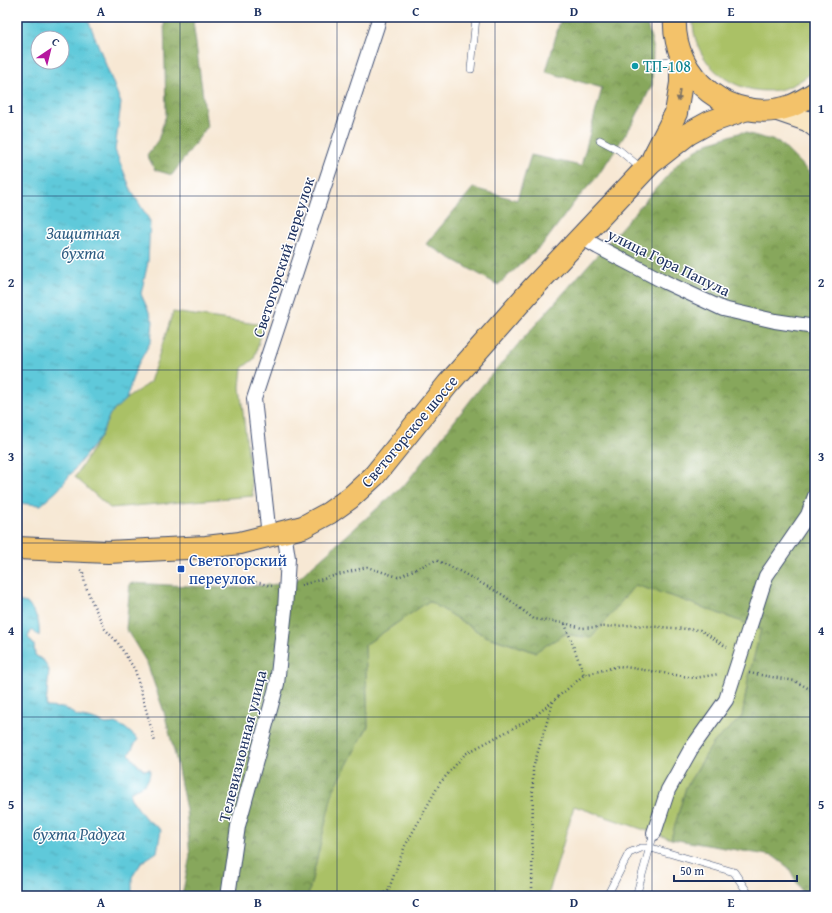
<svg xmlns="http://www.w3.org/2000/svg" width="832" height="913" font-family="'Gentium Book Plus',serif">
  <defs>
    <pattern id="forest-crowns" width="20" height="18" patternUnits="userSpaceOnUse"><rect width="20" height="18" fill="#87a75b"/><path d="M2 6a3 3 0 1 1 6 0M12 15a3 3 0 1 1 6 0" fill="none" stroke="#6e884e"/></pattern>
    <pattern id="water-ripples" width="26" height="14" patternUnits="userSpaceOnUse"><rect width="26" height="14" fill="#5fc9da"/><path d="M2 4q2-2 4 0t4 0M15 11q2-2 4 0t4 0" fill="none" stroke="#4ea4b4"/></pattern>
  </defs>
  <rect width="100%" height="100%" fill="#fff"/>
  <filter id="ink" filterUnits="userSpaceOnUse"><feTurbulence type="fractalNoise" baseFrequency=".025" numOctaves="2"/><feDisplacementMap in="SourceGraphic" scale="8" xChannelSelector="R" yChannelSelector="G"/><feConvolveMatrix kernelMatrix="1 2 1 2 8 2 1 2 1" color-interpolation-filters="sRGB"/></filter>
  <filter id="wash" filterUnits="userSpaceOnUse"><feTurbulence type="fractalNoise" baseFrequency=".012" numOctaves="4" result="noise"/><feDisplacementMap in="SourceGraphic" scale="16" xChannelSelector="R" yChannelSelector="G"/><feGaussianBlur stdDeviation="0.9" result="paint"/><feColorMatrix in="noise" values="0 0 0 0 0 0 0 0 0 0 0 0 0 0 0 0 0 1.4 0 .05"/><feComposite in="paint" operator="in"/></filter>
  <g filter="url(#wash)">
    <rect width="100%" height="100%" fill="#f7e8d4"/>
    <g fill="#aac166" stroke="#627862">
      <path d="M693 17H815V70C804 79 792 87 778 90 734 97 691 63 693 17Z"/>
      <polygon points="173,312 264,325 254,359 242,368 240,387 253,496 110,508 75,477 100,437 110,414 126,399 150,382"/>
      <polygon points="635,585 677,598 761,629 748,680 742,717 714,742 686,787 671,839 574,806 548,896 308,896 333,790 368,726 365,645 429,601 485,636 534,652 565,634 591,638"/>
    </g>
    <g fill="url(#forest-crowns)" stroke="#516b5c">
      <polygon points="164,17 201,17 193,21 207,127 172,175 155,170 147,155 158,140 166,115"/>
      <polygon points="561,17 645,17 653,46 652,85 633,123 597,177 576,200 544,243 498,285 426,244 473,188 517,200 531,155 581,166 602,88 546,72"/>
      <polygon points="742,132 779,142 813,176 815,182 815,896 804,896 789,868 773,856 671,839 686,787 714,742 742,717 748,680 761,629 677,598 635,585 591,638 565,634 535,652 485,636 429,601 365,645 368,726 333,791 308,896 182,896 190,856 186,810 176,759 164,712 147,663 126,629 130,583 227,588 293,583 406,483 484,383 682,159 708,143"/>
    </g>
    <g fill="url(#water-ripples)" stroke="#3d7c9c" fill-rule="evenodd">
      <path d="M17 17H87L121 103 115 150 132 192 150 221 148 262 141 294 153 321 151 341 136 368 126 399 110 414 100 437 58 490 41 505 17 503ZM38 38H62V62H38Z"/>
      <path d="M17 601 27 603C37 615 40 621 39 636L32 630 28 637 34 645 35 655 44 661 49 670 46 707 65 708 77 716 92 719 106 724 116 723 125 728 138 739 129 754 136 763 144 770 150 769C150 784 143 786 131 791L130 797 145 818 161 830 157 852 142 862 132 877V891L138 896H17Z"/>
    </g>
  </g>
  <g filter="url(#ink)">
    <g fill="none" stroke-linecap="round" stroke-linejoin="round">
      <defs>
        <g id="service">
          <polyline points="649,65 668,61 679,58"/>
          <polyline points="471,69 476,17"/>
          <polyline points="600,140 619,150 642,169"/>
          <polyline points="607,896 629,853 641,848 651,848 734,872 750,896"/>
          <polyline points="636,896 654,833"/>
        </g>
        <g id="minor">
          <polyline points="581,237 598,247 665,282 723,309 775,321 815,327"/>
          <polyline points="269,536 254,399 377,26 379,17"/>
          <polyline points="654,833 668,790 691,749 726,700 766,576 808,515 815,496"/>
          <polyline points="228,896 238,826 277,684 285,610 288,558 284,532"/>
        </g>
        <polyline id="secondary" points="775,110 807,121 815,127"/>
        <g id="primary">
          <path d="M675 17C671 78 732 126 791 106 799 103 807 98 815 93"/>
          <polyline points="653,158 676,113 681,83 681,57"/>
          <polyline points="17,548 108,552 206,547 240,543 303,527 329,513 350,498 374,476 448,384 533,288 651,163 688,134 710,122 747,109"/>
        </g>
      </defs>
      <use href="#service" stroke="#3c4b70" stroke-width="8"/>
      <use href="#minor" stroke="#3c4b70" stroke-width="16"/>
      <use href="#secondary" stroke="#3c4b70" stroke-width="22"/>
      <use href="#primary" stroke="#3c4b70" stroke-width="24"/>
      <g stroke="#3c4b70" stroke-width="2.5" stroke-dasharray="1 3" stroke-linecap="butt">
        <polyline points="80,570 83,573 85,584 92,602 105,629 118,643 135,670 155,742"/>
        <polyline points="216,579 242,579 272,586"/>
        <polyline points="301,585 367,567 398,577 436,560 461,572 503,595 534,619 564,623 582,628 633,625 700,630 727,647"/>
        <polyline points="565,624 584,675"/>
        <polyline points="749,673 795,681 815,692"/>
        <polyline points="377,896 388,891 405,846 440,783 465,754 534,717 584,675 619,666 695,678 719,674"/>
        <polyline points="532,896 533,768 553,702"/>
      </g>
      <use href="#service" stroke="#fff" stroke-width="7"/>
      <use href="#minor" stroke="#fff" stroke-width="14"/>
      <use href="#secondary" stroke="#fae7c3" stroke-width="20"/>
      <use href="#primary" stroke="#f3c26a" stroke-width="22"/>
    </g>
    <defs><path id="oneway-solid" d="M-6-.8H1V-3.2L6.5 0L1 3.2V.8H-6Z"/></defs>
    <use fill="#7c7163" href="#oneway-solid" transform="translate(679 96) rotate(99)"/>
  </g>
  <path fill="none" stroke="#1b2f5e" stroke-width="1" stroke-opacity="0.55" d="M180 17V896M337 17V896M495 17V896M652 17V896M17 196H815M17 370H815M17 543H815M17 717H815"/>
  <circle fill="#0f9aa8" stroke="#fff" stroke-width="1.5" cx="635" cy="66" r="4"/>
  <rect fill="#1a4fb4" stroke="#fff" stroke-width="1.5" x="177" y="565" width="8" height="8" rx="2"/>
  <g text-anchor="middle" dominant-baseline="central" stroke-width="3" stroke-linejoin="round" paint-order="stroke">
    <g font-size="16" fill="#0d838f" stroke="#fff" text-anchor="start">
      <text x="643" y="66">ТП-108</text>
    </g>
    <g font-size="16" fill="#1b2f5e" stroke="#fff">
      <text transform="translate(283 257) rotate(-72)">Светогорский переулок</text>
      <text transform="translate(669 262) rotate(26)">улица Гора Папула</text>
      <text transform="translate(409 431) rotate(-50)">Светогорское шоссе</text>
      <text transform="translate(242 746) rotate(-76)">Телевизионная улица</text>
    </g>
    <g font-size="16" fill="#164399" stroke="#fff" text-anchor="start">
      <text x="189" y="560">Светогорский<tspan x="189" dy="18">переулок</tspan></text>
    </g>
    <g font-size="17" font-style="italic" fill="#2f5d83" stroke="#fff">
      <text x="83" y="232">Защитная<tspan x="83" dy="20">бухта</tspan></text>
      <text x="79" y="833">бухта Радуга</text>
    </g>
  </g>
  <rect width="832" height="913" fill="none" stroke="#fff" stroke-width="44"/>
  <g transform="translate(50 50) rotate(35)"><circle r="19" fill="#ffffff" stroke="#a4acbf"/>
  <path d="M0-3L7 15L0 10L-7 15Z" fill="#b5179e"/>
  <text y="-6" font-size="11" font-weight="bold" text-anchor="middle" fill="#1b2f5e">С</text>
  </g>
  <path d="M674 875v6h123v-6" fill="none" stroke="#1b2f5e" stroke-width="2"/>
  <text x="680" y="875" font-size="12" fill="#1b2f5e" stroke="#ffffff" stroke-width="3" paint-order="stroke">50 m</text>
  <rect x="22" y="22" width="788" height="869" fill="none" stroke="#1b2f5e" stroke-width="1.5"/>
  <g font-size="13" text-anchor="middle" font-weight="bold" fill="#1b2f5e">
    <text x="101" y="16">A</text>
    <text x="258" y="16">B</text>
    <text x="416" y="16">C</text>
    <text x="574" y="16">D</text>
    <text x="731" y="16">E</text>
    <text x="11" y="113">1</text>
    <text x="821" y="113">1</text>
    <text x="11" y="287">2</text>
    <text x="821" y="287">2</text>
    <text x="11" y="461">3</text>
    <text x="821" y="461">3</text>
    <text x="11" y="635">4</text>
    <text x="821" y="635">4</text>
    <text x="11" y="809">5</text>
    <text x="821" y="809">5</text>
    <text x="101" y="907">A</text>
    <text x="258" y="907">B</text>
    <text x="416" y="907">C</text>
    <text x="574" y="907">D</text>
    <text x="731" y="907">E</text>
  </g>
</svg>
